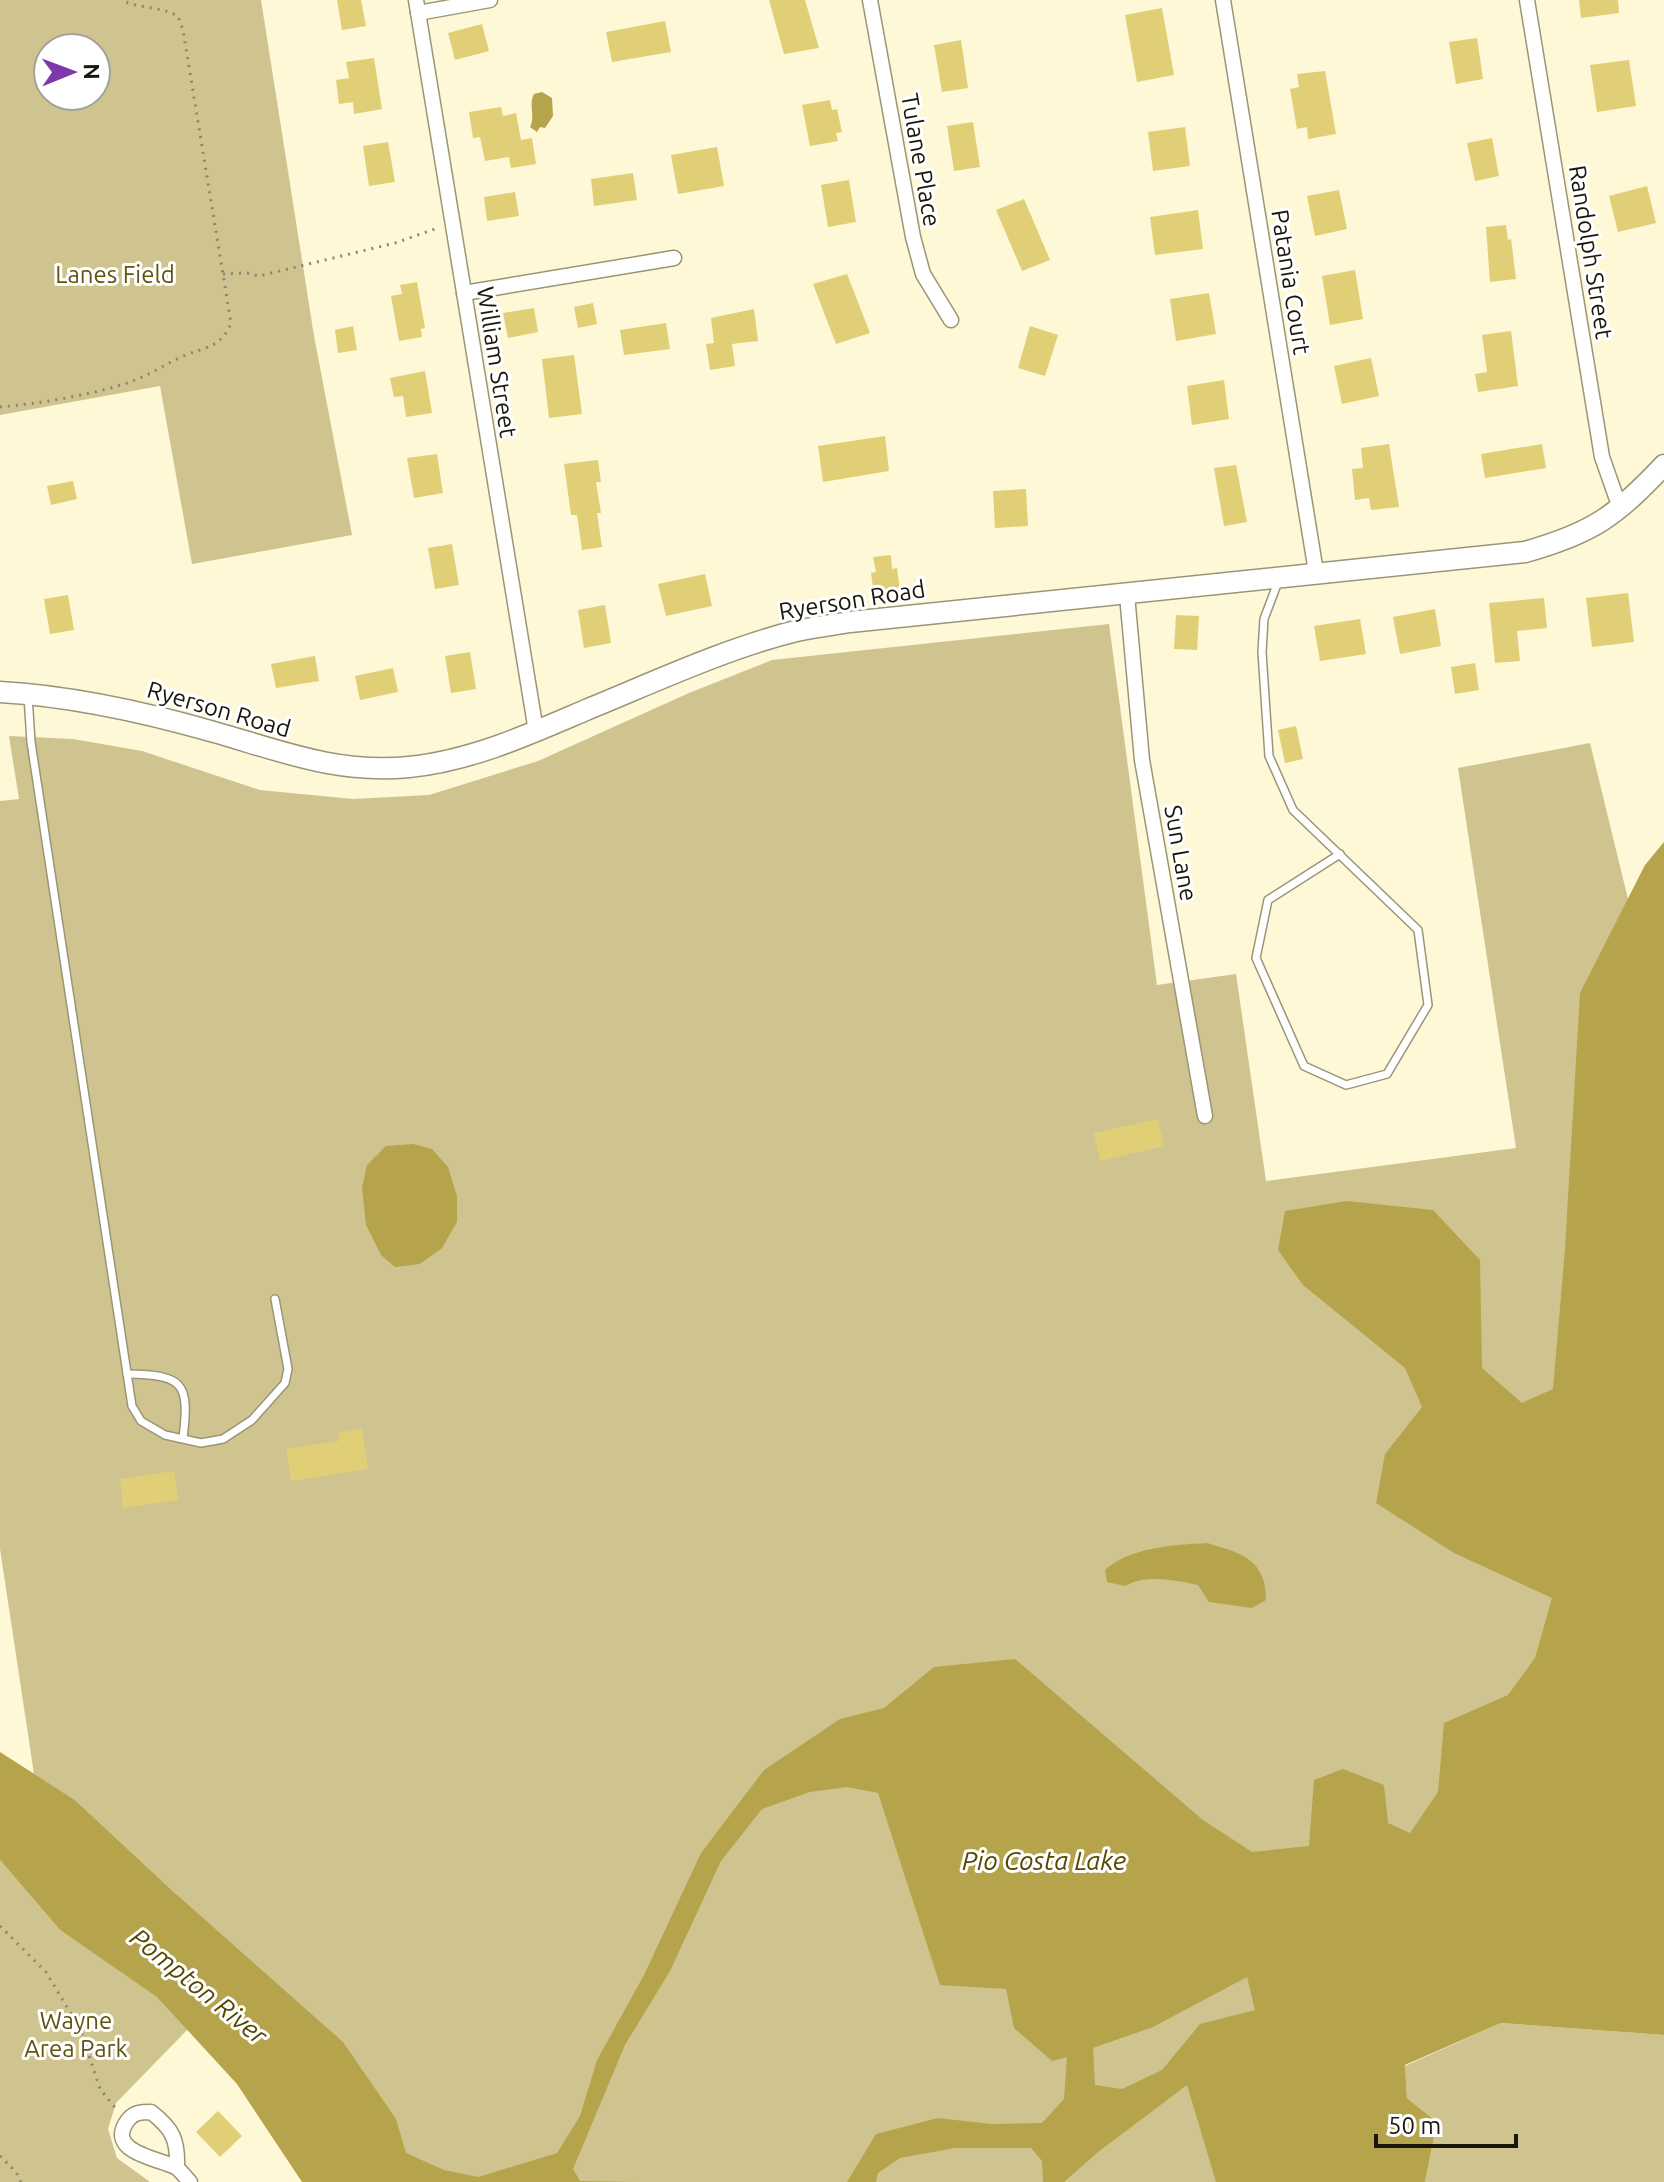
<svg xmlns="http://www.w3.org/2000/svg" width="1664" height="2182" font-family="Ubuntu,sans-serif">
  <rect width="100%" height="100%" fill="#fef8d6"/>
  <g fill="#cfc48f" fill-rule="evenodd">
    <path d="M0 0H261L314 336 352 535 192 564 160 386 0 415ZM48 48H96V96H48Z"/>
    <polygon points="1109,624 1157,985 1236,974 1266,1181 1516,1148 1458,768 1590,743 1628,899 1654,1551 1486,1858 1354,2182 414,2182 176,1894 75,1800 34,1774 0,1549 0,801 19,799 9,736 73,739 142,751 260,790 353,799 429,795 538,761 689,693 772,660"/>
    <polygon points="0,1860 60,1930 157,1996 188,2029 116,2103 108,2129 117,2158 150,2182 0,2182"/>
    <polygon points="1501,2023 1664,2035 1664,2182 1425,2182 1437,2122 1407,2098 1405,2066"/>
  </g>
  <g fill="#b5a44b" fill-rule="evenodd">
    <path d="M542 92 552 98 553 116 545 128 540 127 537 132 530 127C536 117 528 104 534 94Z"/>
    <path d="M1664 842V2035L1501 2023 1405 2065 1407 2098 1437 2122 1425 2182H1216L1187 2085 1098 2152 1064 2182H1043L1042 2161 1031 2148H955L900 2158 878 2173 876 2182H847L876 2134 938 2118 991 2124 1042 2123 1064 2099 1067 2057 1052 2061 1014 2028 1006 1989 940 1985 878 1793 847 1787 810 1792 762 1809 721 1861 670 1971 625 2045 573 2169 580 2181 635 2182H302L237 2084 157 1997 60 1930 0 1860V1752L75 1800 176 1894 343 2042 396 2119 406 2153 444 2170 478 2177 557 2153 580 2116 597 2060 644 1975 701 1853 764 1770 840 1719 884 1708 934 1667 1015 1659 1203 1820 1252 1852 1309 1846 1314 1780 1343 1769 1384 1785 1388 1823 1410 1833 1438 1792 1444 1723 1508 1695 1535 1658 1552 1598 1454 1553 1376 1503 1385 1454 1422 1407 1405 1368 1303 1285 1278 1250 1285 1211 1347 1201 1433 1210 1480 1260 1482 1368 1522 1403 1553 1389 1565 1249 1580 993 1645 865ZM1247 1977 1255 2010 1200 2024 1162 2070 1122 2089 1095 2085 1093 2048 1153 2027Z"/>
    <polygon points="413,1144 432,1149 448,1167 457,1196 457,1222 442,1248 420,1264 395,1267 381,1255 366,1225 362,1188 367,1165 386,1146"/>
    <path d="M1207 1543C1241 1553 1266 1559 1266 1600L1252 1608 1209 1602 1198 1585C1174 1580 1146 1574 1125 1586L1107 1582 1105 1570C1130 1547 1174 1545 1207 1543Z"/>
  </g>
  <g fill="#e0cf77">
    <polygon points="337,0 361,0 366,26 342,30"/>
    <polygon points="769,0 805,0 819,48 784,54"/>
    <polygon points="1579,0 1618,0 1619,13 1581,18"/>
    <polygon points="1162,8 1174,75 1137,82 1125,15"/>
    <polygon points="665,21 671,52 612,62 606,32"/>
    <polygon points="482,24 489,51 455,60 448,33"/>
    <polygon points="1477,38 1483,79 1456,84 1449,42"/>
    <polygon points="961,40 968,88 942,92 934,45"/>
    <polygon points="374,58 382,109 354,114 353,102 339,104 336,80 349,78 346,62"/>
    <polygon points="1629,60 1636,106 1597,112 1590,65"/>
    <polygon points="1325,71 1336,134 1308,139 1307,127 1297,129 1290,89 1299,87 1297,74"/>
    <polygon points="830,100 832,110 837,109 842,132 836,133 838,141 810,146 802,105"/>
    <polygon points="501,107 503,116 516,113 521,140 532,138 536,164 511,168 509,157 485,161 480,137 473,138 469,112"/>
    <polygon points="973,122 980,167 954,171 947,126"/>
    <polygon points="1185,127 1190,166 1153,171 1148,132"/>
    <polygon points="1492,138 1499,176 1475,181 1467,143"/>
    <polygon points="388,142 395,182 369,186 363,146"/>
    <polygon points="717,147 724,186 678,194 671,155"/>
    <polygon points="633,173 637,200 594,206 591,179"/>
    <polygon points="849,180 856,222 828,227 821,185"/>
    <polygon points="1647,186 1656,223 1618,232 1609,196"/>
    <polygon points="1339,190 1347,229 1315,236 1307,196"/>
    <polygon points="515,192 519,216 487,221 484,197"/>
    <polygon points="1024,199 1050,260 1022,271 996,210"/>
    <polygon points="1198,210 1203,249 1155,255 1150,217"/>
    <polygon points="1506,225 1508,240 1511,239 1516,279 1490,282 1486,227"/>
    <polygon points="1355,270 1363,319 1330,325 1322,276"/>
    <polygon points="847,274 870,333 836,344 813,284"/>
    <polygon points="417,282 425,328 421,329 422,337 399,341 391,296 402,294 400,285"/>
    <polygon points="1209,293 1216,334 1176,341 1170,299"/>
    <polygon points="593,303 597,324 578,328 574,307"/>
    <polygon points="534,308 538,332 508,338 503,313"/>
    <polygon points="754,309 758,341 732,344 735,366 710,370 706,344 714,343 711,318"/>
    <polygon points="666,323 670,349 624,355 620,330"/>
    <polygon points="353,326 357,350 338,353 335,330"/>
    <polygon points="1030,326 1058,335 1045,376 1018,368"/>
    <polygon points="1511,331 1518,386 1478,392 1475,374 1487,372 1482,335"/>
    <polygon points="574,355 582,414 549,418 542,359"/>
    <polygon points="1371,358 1379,396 1342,404 1334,366"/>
    <polygon points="425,371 432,413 406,417 403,396 394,397 390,378"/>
    <polygon points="1224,380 1229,419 1192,425 1187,386"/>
    <polygon points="885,436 889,471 823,482 818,446"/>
    <polygon points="1389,444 1399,507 1371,510 1369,498 1355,500 1352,469 1363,468 1361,448"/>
    <polygon points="1542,444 1546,468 1485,478 1481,454"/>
    <polygon points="437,454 443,493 414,498 407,458"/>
    <polygon points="598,460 601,482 596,482 601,513 597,513 602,547 582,550 577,515 571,515 564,464"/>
    <polygon points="1236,465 1247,522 1224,526 1214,468"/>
    <polygon points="73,481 77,499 51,505 47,486"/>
    <polygon points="1026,489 1028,526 995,528 993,491"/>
    <polygon points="452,544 459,585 435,589 428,548"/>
    <polygon points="891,555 892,569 897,568 900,591 874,595 871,573 876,572 873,557"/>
    <polygon points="705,574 712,606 666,616 658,584"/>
    <polygon points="1628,593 1634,642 1592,647 1586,598"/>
    <polygon points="68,595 74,630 50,634 44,599"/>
    <polygon points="1544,598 1547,628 1517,631 1520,661 1495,663 1489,603"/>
    <polygon points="605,605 611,643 584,648 578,610"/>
    <polygon points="1435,609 1441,646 1400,654 1393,617"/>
    <polygon points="1176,615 1199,616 1197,650 1174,649"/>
    <polygon points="1360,619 1366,654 1320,661 1314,626"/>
    <polygon points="470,652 476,689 451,693 445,656"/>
    <polygon points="315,656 319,681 276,688 271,664"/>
    <polygon points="1475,663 1479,690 1455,694 1451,667"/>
    <polygon points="393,668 398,692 360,700 355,676"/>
    <polygon points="1296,726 1303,759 1285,763 1278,730"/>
    <polygon points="1158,1119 1164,1146 1100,1161 1094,1133"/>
    <polygon points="362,1429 368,1469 291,1481 286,1449 339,1441 338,1433"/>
    <polygon points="174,1471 178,1500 123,1508 120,1479"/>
    <polygon points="218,2111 242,2136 220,2157 196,2132"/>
  </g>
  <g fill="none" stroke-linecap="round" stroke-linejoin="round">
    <defs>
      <g id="lane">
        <polyline points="1278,582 1264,619 1262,652 1269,756 1293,810 1418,930 1428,1005 1387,1074 1346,1085 1304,1066 1256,958 1268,900 1340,854"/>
        <polyline points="28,696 31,742 132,1406 141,1421 165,1435 201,1443 223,1439 252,1420 285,1383 288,1369 275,1299"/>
        <path d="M127 1374C183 1375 190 1382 183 1438"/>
      </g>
      <g id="street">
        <polyline points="416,0 536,731"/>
        <polyline points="870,0 913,237 923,274 951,320"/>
        <polyline points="1223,0 1316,572"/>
        <polyline points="1527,0 1602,457 1620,508"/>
        <polyline points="418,13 490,0"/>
        <polyline points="464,293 674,258"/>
        <polyline points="1127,595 1142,760 1205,1116"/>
        <path d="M177 2168C178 2140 173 2129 151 2112 142 2112 134 2112 128 2120 103 2153 163 2159 177 2168 181 2171 186 2178 190 2182"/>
      </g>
      <path id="secondary" d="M0 692C72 696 144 712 214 732 281 751 337 774 409 767 471 761 530 734 586 710 652 683 727 648 796 631 813 627 832 625 850 622L1525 552C1593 533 1616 516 1664 465"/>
    </defs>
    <use href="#lane" stroke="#9b9576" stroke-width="10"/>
    <use href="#street" stroke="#9b9576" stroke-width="17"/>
    <use href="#secondary" stroke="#9b9576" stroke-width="23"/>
    <g stroke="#8a866f" stroke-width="3" stroke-dasharray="2 6" stroke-linecap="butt">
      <polyline points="223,274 247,273 259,276 395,243 435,229"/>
      <path d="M0 407C38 404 97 394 133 381 151 374 166 364 183 356 205 347 221 348 231 323L183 30 178 16C159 6 140 9 121 0"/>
      <polyline points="0,1926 46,1972 81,2031 100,2089 117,2110"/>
      <polyline points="0,2156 16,2172 21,2182"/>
    </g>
    <use href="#lane" stroke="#fff" stroke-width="7"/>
    <use href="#street" stroke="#fff" stroke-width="14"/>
    <use href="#secondary" stroke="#fff" stroke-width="20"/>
  </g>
  <g text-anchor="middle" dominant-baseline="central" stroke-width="6" stroke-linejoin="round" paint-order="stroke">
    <g font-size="24" fill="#19170b" stroke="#fff">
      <text transform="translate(921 160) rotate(80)">Tulane Place</text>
      <text transform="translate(1591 252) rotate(81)">Randolph Street</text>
      <text transform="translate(1291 282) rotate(81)">Patania Court</text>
      <text transform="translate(497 362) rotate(81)">William Street</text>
      <text transform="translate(852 600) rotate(-9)">Ryerson Road</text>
      <text transform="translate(219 709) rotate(16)">Ryerson Road</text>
      <text transform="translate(1181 853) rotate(80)">Sun Lane</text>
    </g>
    <g font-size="24" fill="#605410" stroke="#fff">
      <text x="115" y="274">Lanes Field</text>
      <text x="76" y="2020">Wayne<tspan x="76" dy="28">Area Park</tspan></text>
    </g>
    <g font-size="26" font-style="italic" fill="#544800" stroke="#fff">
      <text x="1044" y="1860">Pio Costa Lake</text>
      <text transform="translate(199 1986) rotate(39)">Pompton River</text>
    </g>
  </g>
  <g transform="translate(72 72) rotate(89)"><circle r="38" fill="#ffffff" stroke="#a3a29d" stroke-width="2"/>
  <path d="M0-6L14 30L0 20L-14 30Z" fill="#7d38ac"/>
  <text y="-12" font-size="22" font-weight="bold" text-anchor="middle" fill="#19170b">N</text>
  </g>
  <path d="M1376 2134v12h140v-12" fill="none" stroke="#19170b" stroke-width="4"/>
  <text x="1388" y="2134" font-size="24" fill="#19170b" stroke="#ffffff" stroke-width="6" paint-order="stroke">50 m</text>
</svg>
